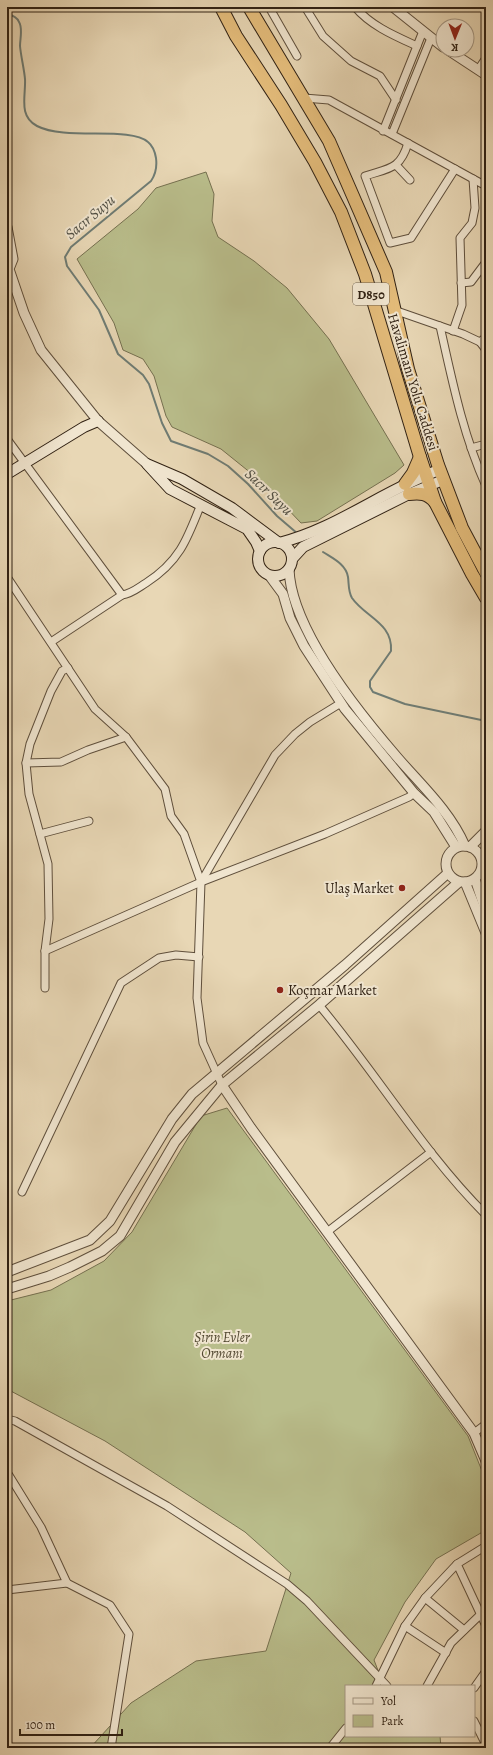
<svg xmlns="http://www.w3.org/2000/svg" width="493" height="1755" font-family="Alegreya,serif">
  <rect width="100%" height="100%" fill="#e8d7b5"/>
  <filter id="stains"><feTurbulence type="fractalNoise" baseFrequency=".005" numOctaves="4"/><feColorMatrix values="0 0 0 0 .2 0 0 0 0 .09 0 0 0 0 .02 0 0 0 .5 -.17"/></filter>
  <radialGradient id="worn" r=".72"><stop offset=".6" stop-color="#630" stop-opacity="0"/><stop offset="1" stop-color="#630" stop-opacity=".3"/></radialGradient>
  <g fill="#b9bd8b" stroke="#757050">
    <polygon points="206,172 214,194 212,221 218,237 254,261 287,288 329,339 404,465 395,473 317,521 301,523 262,482 221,449 172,427 166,416 154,376 143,359 123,350 114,323 77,259 138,209 156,188"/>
    <polygon points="227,1108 468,1436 486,1481 486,1530 436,1559 405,1602 374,1660 384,1686 346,1686 346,1736 440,1736 441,1748 90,1748 131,1703 196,1661 266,1651 291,1573 245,1532 105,1441 7,1389 7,1301 51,1290 104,1261 132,1232 201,1116"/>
  </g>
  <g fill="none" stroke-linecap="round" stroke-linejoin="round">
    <g stroke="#6f7c74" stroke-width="2">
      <path d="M7 14C12 15 17 17 19 22 23 28 20 39 20 46 21 57 24 68 25 79 26 96 18 116 37 126 66 141 129 126 148 142 153 146 155 152 156 158 157 166 156 174 151 181L71 247 65 257 67 266 99 310 118 354 143 375 149 384 162 423 171 441 208 454 228 466 248 484 277 516 298 534"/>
      <path d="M323 552C332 558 346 564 348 577 349 584 348 591 352 598 365 617 393 623 391 651L370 681V687L373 692 405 704 486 721"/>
    </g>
    <defs>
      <g id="minor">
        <polyline points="269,7 297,56"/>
        <polyline points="305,7 323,36 351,61 380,76 396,100"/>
        <path d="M355 7C371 26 395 36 417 46"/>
        <polyline points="478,70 486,58"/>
        <polyline points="304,98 329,100 486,186"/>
        <polyline points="383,131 423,31"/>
        <polyline points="392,134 431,38"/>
        <path d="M408 143C400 170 389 168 365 176L390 243 411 238 455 169"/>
        <polyline points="396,165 410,180"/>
        <polyline points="461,283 471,282 486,262"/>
        <polyline points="394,310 463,334 480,342"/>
        <path d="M440 326C452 380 463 435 486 486"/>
        <polyline points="453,331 462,305 460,238 472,223 475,208 473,179"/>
        <polyline points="486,337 480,342 486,350"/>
        <path d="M7 439 122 595C131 594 138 588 146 583 179 562 187 540 201 504"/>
        <polyline points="471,448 486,444"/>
        <polyline points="7,577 95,709 126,737 165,789 171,816 184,834 201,882"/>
        <polyline points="51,642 122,595"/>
        <polyline points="26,763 61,762 88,750 126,737"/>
        <polyline points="40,834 89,821"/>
        <polyline points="45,951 201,882 325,834 409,797 414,793"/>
        <polyline points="45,988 45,951 49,919 48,864 29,794 26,763 30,744 51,691 62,671 68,668"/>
        <path d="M319 1005C377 1074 423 1152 486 1215"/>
        <polyline points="222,1085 203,1043 197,998 201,882 275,755 295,734 310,722 341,703"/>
        <polyline points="22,1192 121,983 159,958 176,955 199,957"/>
        <polyline points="327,1232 431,1152"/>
        <polyline points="7,1419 15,1421 167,1506 287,1584 307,1601 387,1686"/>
        <polyline points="474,1433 486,1424"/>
        <polyline points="7,1472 41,1527 67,1583 110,1605 129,1634 111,1748"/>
        <polyline points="486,1546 457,1564 486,1626"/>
        <polyline points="7,1590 67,1583"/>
        <polyline points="425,1598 464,1630"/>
        <polyline points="405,1626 446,1653"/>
        <polyline points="376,1686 405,1626 425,1598 457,1564"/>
        <polyline points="427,1686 451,1643 481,1614"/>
        <polyline points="474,1688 486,1671"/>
        <polyline points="474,1721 486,1745"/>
        <polyline points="330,1748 346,1728"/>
      </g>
      <g id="tertiary">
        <polyline points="393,7 443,47"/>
        <polyline points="448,50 486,75"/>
        <polyline points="7,227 13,259 9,269 24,313 41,350 98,421 147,464"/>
        <path d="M289 569C291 629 358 712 397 757 421 785 450 811 465 846"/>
        <polyline points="269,575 283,594 290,618 304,646 345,709 414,793 434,812 456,847"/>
        <circle cx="464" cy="864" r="18"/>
        <polyline points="470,847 486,831"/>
        <polyline points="475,879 486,912"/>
        <polyline points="465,882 486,933"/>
        <polyline points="222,1085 251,1128 474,1433 486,1461"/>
        <polyline points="7,1272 90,1240 110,1221 172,1119 192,1094 345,965 448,873"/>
        <polyline points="7,1289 49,1276 70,1267 102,1251 120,1236 175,1142 222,1085 319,1005 459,882"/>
      </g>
      <g id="secondary">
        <polyline points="7,474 84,427 98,421"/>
        <circle cx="275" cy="559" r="17"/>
        <path d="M260 551 256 542 247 529 170 489 147 464 182 479 232 508 279 543C336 529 384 490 439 470"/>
        <polyline points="292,559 303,547 409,494 443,480"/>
      </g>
      <g id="trunk">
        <polyline points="221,7 236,36 281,105 315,162 341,212 365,274 420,457 435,502 472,574 486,598"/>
        <polyline points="249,7 329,141 386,272 408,369 438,465 462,528 486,573"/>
        <polyline points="405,484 413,473 420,457"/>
        <path d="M409 494C421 493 427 493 435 502"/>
      </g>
    </defs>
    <use href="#minor" stroke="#5f4f3c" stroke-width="9"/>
    <use href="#tertiary" stroke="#5f4f3c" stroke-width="11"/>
    <use href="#secondary" stroke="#312214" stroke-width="12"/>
    <use href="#trunk" stroke="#312214" stroke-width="14"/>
    <use href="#minor" stroke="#f0e5cf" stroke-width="7"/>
    <use href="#tertiary" stroke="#f0e5cf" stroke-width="9"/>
    <use href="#secondary" stroke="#f0e5cf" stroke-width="10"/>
    <use href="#trunk" stroke="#e4bc7a" stroke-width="12"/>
  </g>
  <g fill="#8f2418" stroke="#f0e5cf" stroke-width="1.5">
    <circle cx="402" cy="888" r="4"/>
    <circle cx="280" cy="990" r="4"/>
  </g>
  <g text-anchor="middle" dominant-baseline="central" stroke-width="4" stroke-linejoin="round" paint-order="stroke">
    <rect fill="#f0e5cf" stroke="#6a5c4c" stroke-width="1" x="353" y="283" width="36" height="22" rx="3"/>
    <g font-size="13" font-weight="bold" fill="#312214">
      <text x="371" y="294">D850</text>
    </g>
    <g font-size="14" fill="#312214" stroke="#f0e5cf">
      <text transform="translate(413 382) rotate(73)">Havalimanı Yolu Caddesi</text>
    </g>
    <g font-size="14" fill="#312214" stroke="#f0e5cf" text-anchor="end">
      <text x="394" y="888">Ulaş Market</text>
      <text x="288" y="990" text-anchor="start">Koçmar Market</text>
    </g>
    <g font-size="14" font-style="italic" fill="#534932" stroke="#f0e5cf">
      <text x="222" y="1337">Şirin Evler<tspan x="222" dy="16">Ormanı</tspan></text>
    </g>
    <g font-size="15" font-style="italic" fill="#504f44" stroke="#f0e5cf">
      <text transform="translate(90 217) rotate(-40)">Sacır Suyu</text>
      <text transform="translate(269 492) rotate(44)">Sacır Suyu</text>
    </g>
  </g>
  <rect width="493" height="1755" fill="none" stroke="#e8d7b5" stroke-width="24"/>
  <rect x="8" y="8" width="477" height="1739" fill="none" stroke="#312214" stroke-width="2"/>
  <rect x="12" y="12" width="469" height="1731" fill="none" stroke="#312214"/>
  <rect x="345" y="1685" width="130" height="52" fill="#f0e5cf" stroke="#a49784"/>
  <rect x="353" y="1698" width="20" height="6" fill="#f0e5cf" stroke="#a49784"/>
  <text x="381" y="1705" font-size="12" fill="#312214">Yol</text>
  <rect x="353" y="1715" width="20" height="12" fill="#b9bd8b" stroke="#a49784"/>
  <text x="381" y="1725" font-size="12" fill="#312214">Park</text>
  <g transform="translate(455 38) rotate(181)"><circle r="19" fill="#f0e5cf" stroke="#a49784"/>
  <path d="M0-3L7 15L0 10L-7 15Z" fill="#8f2418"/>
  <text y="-6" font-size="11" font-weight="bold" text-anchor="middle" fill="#312214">K</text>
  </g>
  <path d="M20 1729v6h102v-6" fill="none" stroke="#312214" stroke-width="2"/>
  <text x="26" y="1729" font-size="12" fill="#312214" stroke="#f0e5cf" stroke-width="3" paint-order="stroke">100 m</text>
  <rect width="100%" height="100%" filter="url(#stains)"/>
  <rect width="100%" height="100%" fill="url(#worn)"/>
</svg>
